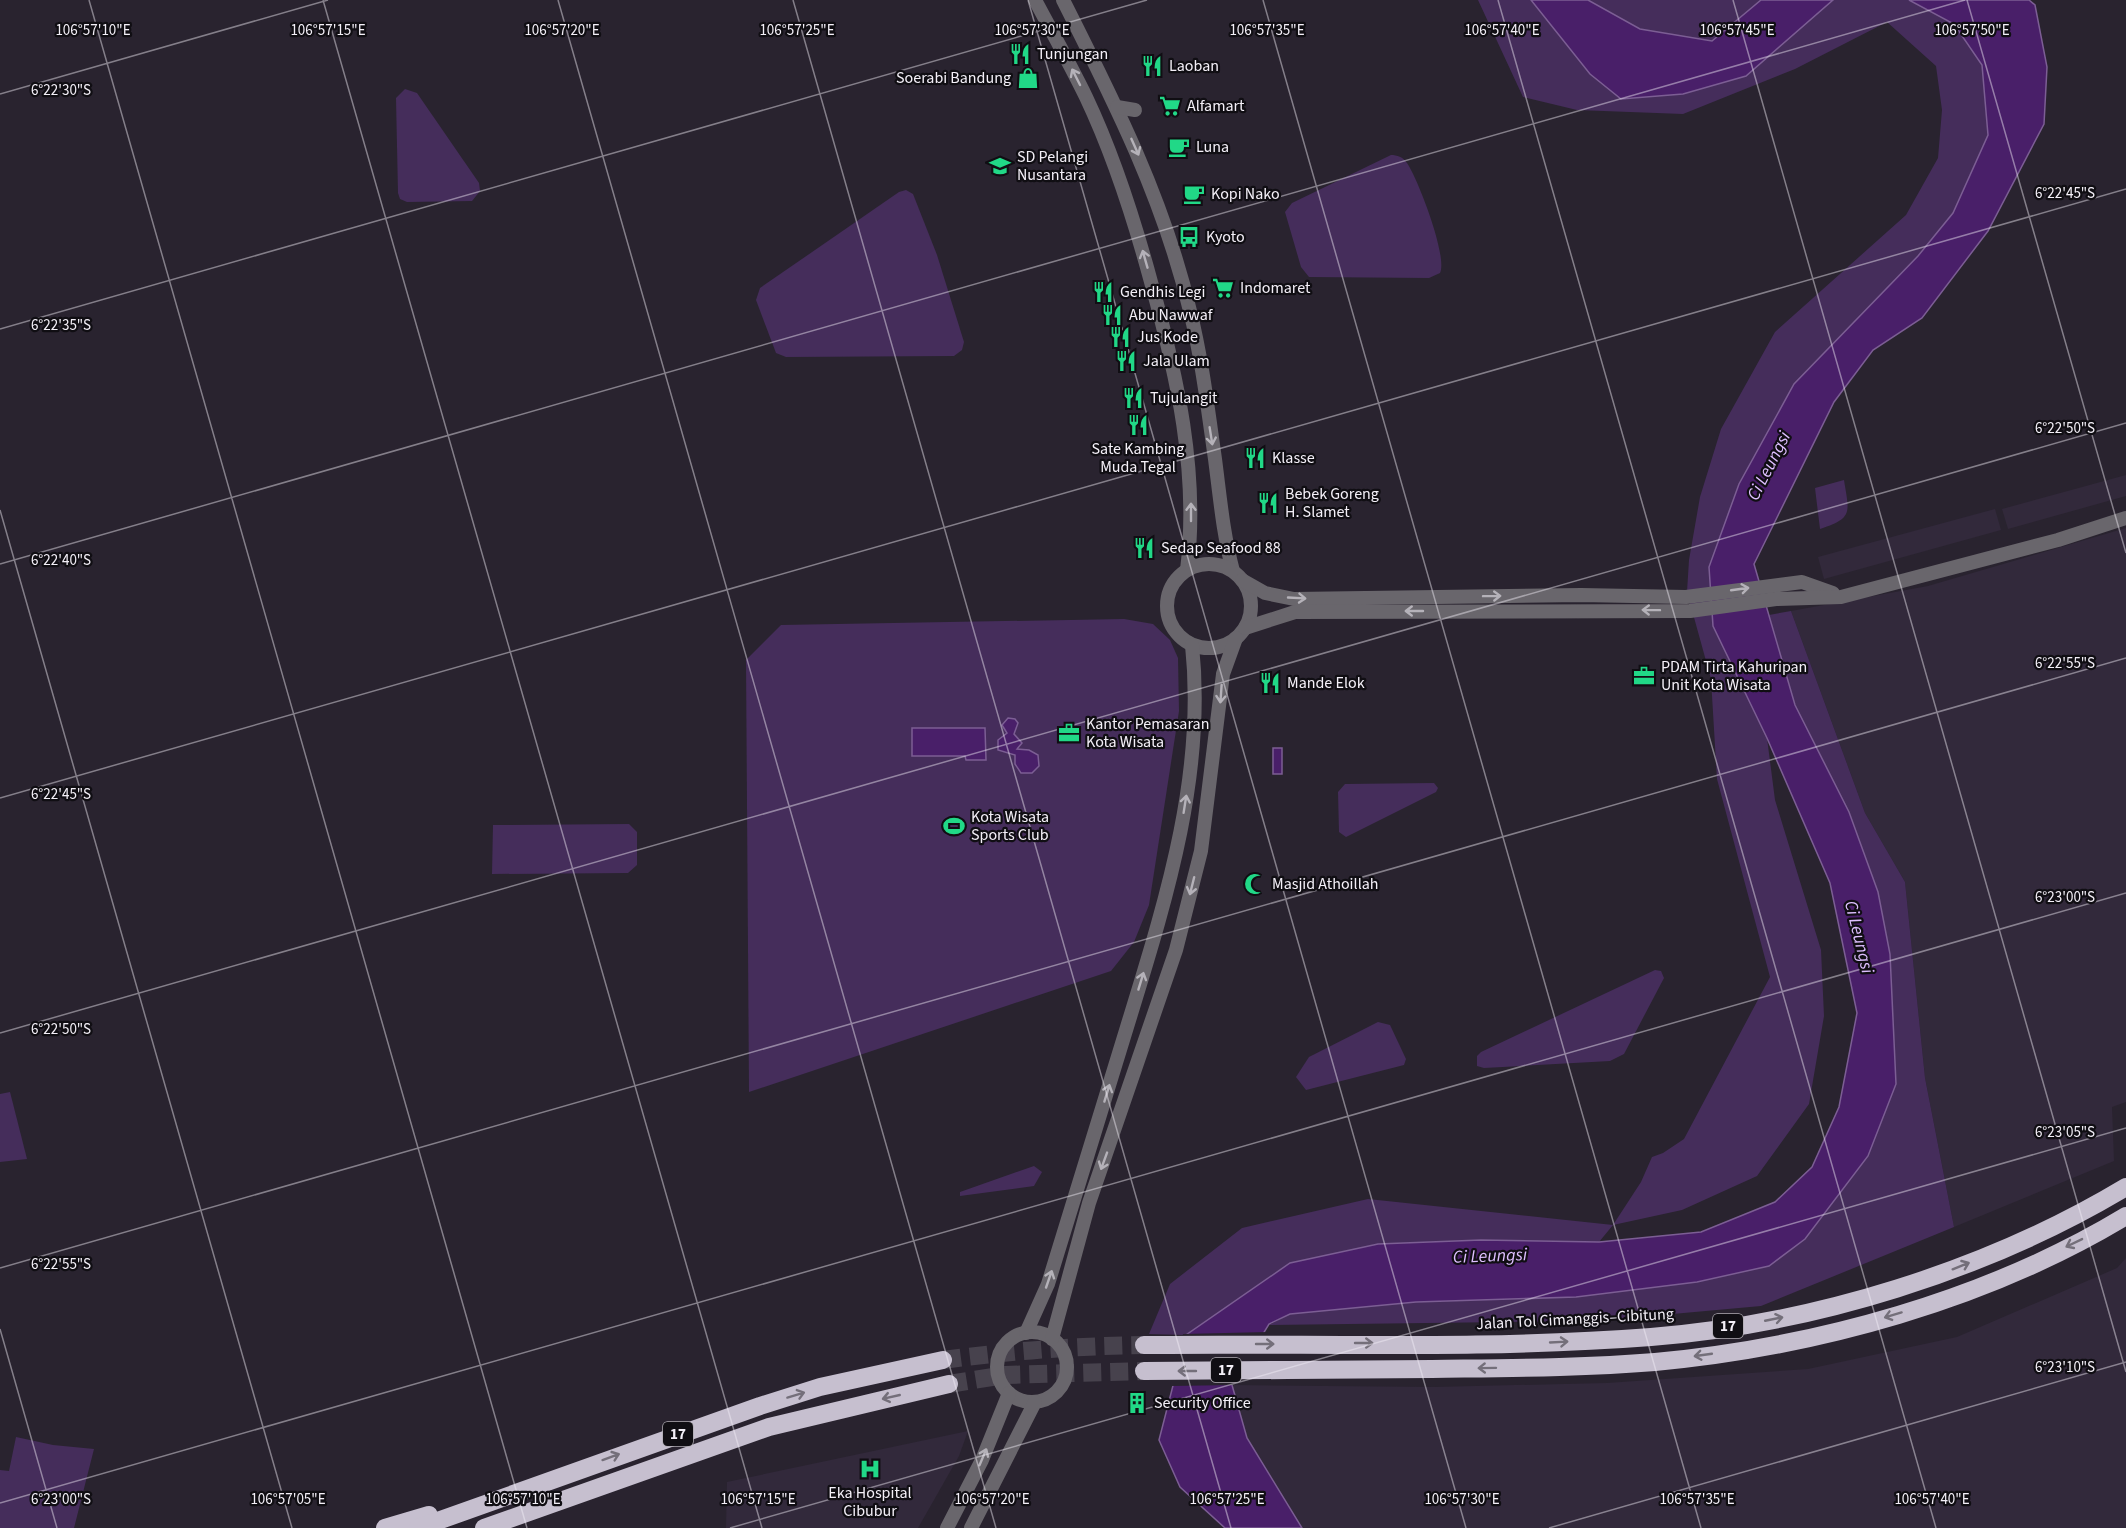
<svg xmlns="http://www.w3.org/2000/svg" width="2126" height="1528" font-family="'Source Sans 3',sans-serif">
  <rect width="100%" height="100%" fill="#29232f"/>
  <g fill="#32293b">
    <polygon points="2126,475 2126,496 2008,529 2002,509"/>
    <polygon points="1995,509 2001,530 1824,579 1818,557"/>
    <polygon points="2126,528 2126,1102 2112,1107 2114,1161 1954,1227 1925,1078 1905,882 1865,813 1791,611 1928,586"/>
    <polygon points="2126,1258 2126,1528 1302,1528 1247,1438 1232,1385 1434,1387 1607,1383 1808,1369 1957,1337 2117,1268"/>
    <polygon points="968,1431 959,1456 918,1528 726,1528 727,1482"/>
  </g>
  <g fill="#452d5b">
    <polygon points="1478,0 1531,0 1590,74 1746,76 1833,0 1909,0 1954,24 1982,65 1988,135 1953,213 1918,256 1794,384 1713,626 1767,738 1775,800 1821,950 1824,1016 1809,1104 1757,1176 1682,1210 1613,1225 1599,1242 1481,1240 1378,1244 1290,1263 1186,1335 1149,1334 1170,1284 1242,1228 1368,1199 1613,1225 1641,1182 1652,1157 1663,1153 1684,1139 1770,977 1717,779 1711,679 1687,592 1689,560 1700,497 1721,429 1775,332 1906,215 1938,158 1942,110 1936,66 1887,22 1795,69 1683,114 1577,110 1523,97"/>
    <polygon points="1588,0 1761,0 1712,41 1640,29"/>
    <polygon points="405,89 417,93 479,183 480,191 472,201 407,202 400,199 398,193 396,98"/>
    <path d="M1391 155C1397 155 1403 157 1407 163 1418 179 1448 257 1440 273L1429 278 1309 277 1301 267 1285 212 1292 203Z"/>
    <polygon points="906,190 913,194 937,255 964,342 962,350 954,356 786,357 776,353 756,300 760,288 899,192"/>
    <path d="M1844 480C1849 512 1854 518 1820 529L1815 488Z"/>
    <polygon points="1791,611 1865,813 1905,882 1925,1078 1954,1227 1761,1306 1595,1321 1269,1325 1290,1314 1416,1302 1576,1297 1697,1282 1768,1266 1896,1084 1890,954 1878,892 1849,812 1795,705 1769,615"/>
    <polygon points="1124,619 1153,624 1170,640 1178,658 1179,711 1149,905 1134,942 1111,971 749,1092 746,660 781,625"/>
    <polygon points="1434,783 1438,788 1436,792 1346,837 1339,832 1338,792 1345,784"/>
    <polygon points="629,824 637,832 637,865 628,873 492,874 493,825"/>
    <polygon points="1655,970 1661,971 1664,978 1624,1054 1610,1061 1484,1068 1477,1066 1477,1056 1481,1052"/>
    <polygon points="1378,1022 1390,1025 1406,1059 1404,1065 1306,1090 1296,1077 1309,1057"/>
    <polygon points="10,1092 27,1159 0,1162 0,1094"/>
    <polygon points="1034,1166 1042,1172 1034,1186 960,1196 960,1192"/>
    <polygon points="16,1437 53,1445 94,1449 74,1528 0,1528 0,1470 9,1471"/>
  </g>
  <g fill="#491f69" stroke="#7c5e94" stroke-width="1.5">
    <polygon points="1531,0 1588,0 1640,29 1712,41 1761,0 1833,0 1746,76 1683,94 1621,99 1590,74"/>
    <polygon points="1909,0 2029,0 2035,5 2047,67 2044,124 1988,231 1922,318 1873,350 1834,402 1754,564 1795,705 1849,812 1878,892 1890,954 1896,1084 1868,1156 1805,1239 1769,1266 1697,1282 1576,1297 1416,1302 1290,1314 1269,1324 1232,1385 1247,1438 1302,1528 1225,1528 1180,1487 1159,1440 1186,1335 1290,1263 1378,1244 1481,1240 1599,1242 1701,1232 1775,1202 1812,1167 1839,1107 1857,1013 1830,883 1767,738 1713,626 1709,567 1739,484 1794,384 1918,256 1953,213 1988,135 1982,65 1954,24"/>
    <polygon points="1008,718 1015,719 1018,723 1014,734 1022,743 1017,749 1029,750 1038,755 1039,766 1032,773 1021,773 1015,764 1015,755 998,750 998,740 1007,733 1002,725"/>
    <polygon points="912,728 985,728 986,760 966,760 965,756 912,756"/>
    <rect x="1273" y="748" width="9" height="26"/>
  </g>
  <polygon fill="#29232f" points="1268,1332 1235,1385 1170,1386 1183,1334"/>
  <g fill="none" stroke-linecap="round" stroke-linejoin="round">
    <g stroke="#47424d" stroke-width="18" stroke-dasharray="18 9" stroke-linecap="butt">
      <path d="M943 1360C1010 1351 1076 1346 1144 1345"/>
      <polyline points="949,1384 1005,1375 1144,1371"/>
    </g>
    <g stroke="#69666c" stroke-width="14">
      <path d="M1035 0C1052 32 1070 64 1086 97 1114 156 1134 219 1151 282 1177 375 1199 473 1187 570"/>
      <path d="M1063 0C1114 101 1164 200 1190 311 1202 359 1208 410 1215 459 1220 497 1223 534 1233 571"/>
      <polyline points="1117,107 1135,110"/>
      <circle cx="1209" cy="606" r="42"/>
      <polyline points="1242,580 1265,593 1294,599 1581,595 1686,597 1802,582 1833,593"/>
      <polyline points="1245,628 1295,612 1690,611 1776,599 1841,597 2058,540 2126,518"/>
      <circle cx="1032" cy="1367" r="35"/>
      <path d="M1026 1333 1048 1284C1074 1199 1100 1113 1127 1027 1165 903 1206 776 1192 645"/>
      <polyline points="1052,1339 1089,1203 1176,950 1201,851 1223,674 1236,638"/>
      <polyline points="947,1528 982,1460 1009,1393"/>
      <polyline points="971,1528 1035,1402"/>
    </g>
    <g stroke="#c6bfcf" stroke-width="18">
      <path d="M1144 1345C1312 1343 1483 1350 1651 1337 1813 1324 1986 1271 2126 1187"/>
      <path d="M1144 1371C1240 1370 1336 1370 1432 1369 1506 1368 1581 1368 1655 1362 1816 1347 1987 1300 2126 1216"/>
      <polyline points="385,1528 429,1515"/>
      <polyline points="418,1528 760,1406 820,1387 943,1360"/>
      <polyline points="484,1528 769,1427 949,1384"/>
    </g>
  </g>
  <defs><path id="oneway-shaft" d="M-6 0H5M1.5-3L5.5 0L1.5 3" fill="none" stroke-width="1.6" stroke-linecap="round" stroke-linejoin="round" transform="scale(1.5)"/></defs>
  <g stroke="#b5b2b9">
    <use href="#oneway-shaft" transform="translate(1076 77) rotate(-117)"/>
    <use href="#oneway-shaft" transform="translate(1135 147) rotate(66)"/>
    <use href="#oneway-shaft" transform="translate(1145 259) rotate(-106)"/>
    <use href="#oneway-shaft" transform="translate(1211 436) rotate(81)"/>
    <use href="#oneway-shaft" transform="translate(1191 512) rotate(-90)"/>
    <use href="#oneway-shaft" transform="translate(1740 589) rotate(-8)"/>
    <use href="#oneway-shaft" transform="translate(1492 596) rotate(-1)"/>
    <use href="#oneway-shaft" transform="translate(1297 598) rotate(3)"/>
    <use href="#oneway-shaft" transform="translate(1651 610) rotate(-179)"/>
    <use href="#oneway-shaft" transform="translate(1414 611) rotate(180)"/>
    <use href="#oneway-shaft" transform="translate(1221 694) rotate(94)"/>
    <use href="#oneway-shaft" transform="translate(1185 804) rotate(-81)"/>
    <use href="#oneway-shaft" transform="translate(1192 886) rotate(104)"/>
    <use href="#oneway-shaft" transform="translate(1141 981) rotate(-73)"/>
    <use href="#oneway-shaft" transform="translate(1107 1093) rotate(-73)"/>
    <use href="#oneway-shaft" transform="translate(1104 1161) rotate(110)"/>
    <use href="#oneway-shaft" transform="translate(1049 1279) rotate(-71)"/>
    <use href="#oneway-shaft" transform="translate(983 1457) rotate(-67)"/>
  </g>
  <g stroke="#746f7a">
    <use href="#oneway-shaft" transform="translate(2074 1243) rotate(154)"/>
    <use href="#oneway-shaft" transform="translate(1961 1266) rotate(-22)"/>
    <use href="#oneway-shaft" transform="translate(1893 1315) rotate(163)"/>
    <use href="#oneway-shaft" transform="translate(1774 1319) rotate(-11)"/>
    <use href="#oneway-shaft" transform="translate(1559 1342) rotate(-3)"/>
    <use href="#oneway-shaft" transform="translate(1364 1343)"/>
    <use href="#oneway-shaft" transform="translate(1265 1344)"/>
    <use href="#oneway-shaft" transform="translate(1703 1355) rotate(172)"/>
    <use href="#oneway-shaft" transform="translate(1487 1368) rotate(179)"/>
    <use href="#oneway-shaft" transform="translate(1187 1371) rotate(180)"/>
    <use href="#oneway-shaft" transform="translate(796 1395) rotate(-17)"/>
    <use href="#oneway-shaft" transform="translate(891 1397) rotate(167)"/>
    <use href="#oneway-shaft" transform="translate(611 1457) rotate(-20)"/>
  </g>
  <path fill="none" stroke="#f4f0f8" stroke-width="1.5" stroke-opacity="0.45" d="M89 0 527 1528M323 0 762 1528M558 0 996 1528M793 0 1231 1528M1028 0 1466 1528M1263 0 1701 1528M1498 0 1936 1528M1733 0 2126 1372M1967 0 2126 553M0 94 328 0M0 329 1147 0M0 510 292 1528M0 564 1965 0M0 798 2126 189M0 1033 2126 423M0 1268 2126 658M0 1329 57 1528M0 1503 2126 893M730 1528 2126 1128M1549 1528 2126 1362"/>
  <defs>
    <symbol id="restaurant-bare" viewBox="-9 -9 18 18"><path d="M-5-6h1v4h1v-4h1v4h1v-4h1v5L-1.5 .5V6h-2V.5L-5-1ZM5-6V6H3V1.5H1.5Q1.5-4 5-6Z" fill="#21d887" stroke="#100e13" stroke-width="2.5" paint-order="stroke"/></symbol>
    <symbol id="shop-bare" viewBox="-9 -9 18 18"><path d="M-5-2.5h2.3a2.7 3.5 0 0 1 5.4 0H5L5.5 6h-11ZM-1.5-2.5h3a1.5 2.3 0 0 0-3 0Z" fill="#21d887" stroke="#100e13" stroke-width="2.5" paint-order="stroke"/></symbol>
    <symbol id="supermarket-bare" viewBox="-9 -9 18 18"><path d="M-6-5.5h2.5l.6 2H6L4.5 2H-2.5L-4.4-4H-6ZM-1.5 3.2a1.3 1.3 0 1 0 .1 0ZM3 3.2a1.3 1.3 0 1 0 .1 0Z" fill="#21d887" stroke="#100e13" stroke-width="2.5" paint-order="stroke"/></symbol>
    <symbol id="cafe-bare" viewBox="-9 -9 18 18"><path d="M-5.5-4.5H6V0H3Q3 3.5 0 3.5H-2.5Q-5.5 3.5-5.5 0ZM3-3.2v2h1.7v-2ZM-6 4.5H4V6H-6Z" fill="#21d887" stroke="#100e13" stroke-width="2.5" paint-order="stroke"/></symbol>
    <symbol id="school-bare" viewBox="-9 -9 18 18"><path d="M0-5L7-2L0 1L-7-2ZM-4 1L0 2.5L4 1V4Q0 6-4 4Z" fill="#21d887" stroke="#100e13" stroke-width="2.5" paint-order="stroke"/></symbol>
    <symbol id="bus-bare" viewBox="-9 -9 18 18"><path d="M-5-6H5V4H4V6H2V4H-2V6H-4V4H-5ZM-3.5-4V0h7V-4ZM-3.5 1.2v1.5H-2V1.2ZM2 1.2v1.5H3.5V1.2Z" fill="#21d887" stroke="#100e13" stroke-width="2.5" paint-order="stroke"/></symbol>
    <symbol id="office-bare" viewBox="-9 -9 18 18"><path d="M-6-3h4V-5.5h4V-3h4V5H-6ZM-1-4.5V-3h2v-1.5ZM-6 0V1H6V0Z" fill="#21d887" stroke="#100e13" stroke-width="2.5" paint-order="stroke"/></symbol>
    <symbol id="stadium-bare" viewBox="-9 -9 18 18"><path d="M0-5a6.5 5 0 1 0 0 10a6.5 5 0 1 0 0-10ZM-3.5-1.8h7v3.6h-7Z" fill="#21d887" stroke="#100e13" stroke-width="2.5" paint-order="stroke"/></symbol>
    <symbol id="mosque-bare" viewBox="-9 -9 18 18"><path d="M3.5-4.9A6 6 0 1 0 3.5 4.9A5 5 0 1 1 3.5-4.9Z" fill="#21d887" stroke="#100e13" stroke-width="2.5" paint-order="stroke"/></symbol>
    <symbol id="building-bare" viewBox="-9 -9 18 18"><path d="M-4-6H4V6H1V3H-1V6H-4ZM-2.5-4.3h1.7v1.8h-1.7ZM.8-4.3h1.7v1.8H.8ZM-2.5-1h1.7V.8h-1.7ZM.8-1h1.7V.8H.8Z" fill="#21d887" stroke="#100e13" stroke-width="2.5" paint-order="stroke"/></symbol>
    <symbol id="hospital-bare" viewBox="-9 -9 18 18"><path d="M-5-5h3v3.5h4V-5h3V5h-3V1.5h-4V5h-3Z" fill="#21d887" stroke="#100e13" stroke-width="2.5" paint-order="stroke"/></symbol>
  </defs>
  <g fill-rule="evenodd">
    <use href="#restaurant-bare" x="1005" y="39" width="30" height="30"/>
    <use href="#restaurant-bare" x="1137" y="51" width="30" height="30"/>
    <use href="#shop-bare" x="1013" y="63" width="30" height="30"/>
    <use href="#supermarket-bare" x="1155" y="91" width="30" height="30"/>
    <use href="#cafe-bare" x="1164" y="132" width="30" height="30"/>
    <use href="#school-bare" x="985" y="151" width="30" height="30"/>
    <use href="#cafe-bare" x="1179" y="179" width="30" height="30"/>
    <use href="#bus-bare" x="1174" y="222" width="30" height="30"/>
    <use href="#supermarket-bare" x="1208" y="273" width="30" height="30"/>
    <use href="#restaurant-bare" x="1088" y="277" width="30" height="30"/>
    <use href="#restaurant-bare" x="1097" y="300" width="30" height="30"/>
    <use href="#restaurant-bare" x="1105" y="322" width="30" height="30"/>
    <use href="#restaurant-bare" x="1111" y="346" width="30" height="30"/>
    <use href="#restaurant-bare" x="1118" y="383" width="30" height="30"/>
    <use href="#restaurant-bare" x="1123" y="410" width="30" height="30"/>
    <use href="#restaurant-bare" x="1240" y="443" width="30" height="30"/>
    <use href="#restaurant-bare" x="1253" y="488" width="30" height="30"/>
    <use href="#restaurant-bare" x="1129" y="533" width="30" height="30"/>
    <use href="#office-bare" x="1629" y="661" width="30" height="30"/>
    <use href="#restaurant-bare" x="1255" y="668" width="30" height="30"/>
    <use href="#office-bare" x="1054" y="718" width="30" height="30"/>
    <use href="#stadium-bare" x="939" y="811" width="30" height="30"/>
    <use href="#mosque-bare" x="1240" y="869" width="30" height="30"/>
    <use href="#building-bare" x="1122" y="1388" width="30" height="30"/>
    <use href="#hospital-bare" x="855" y="1454" width="30" height="30"/>
  </g>
  <g text-anchor="middle" dominant-baseline="central" stroke-width="4.5" stroke-linejoin="round" paint-order="stroke">
    <g fill="#100e13" stroke="#b0acb3" stroke-width="1.5">
      <rect x="1713" y="1314" width="30" height="24" rx="4.5"/>
      <rect x="1211" y="1358" width="30" height="24" rx="4.5"/>
      <rect x="663" y="1422" width="30" height="24" rx="4.5"/>
    </g>
    <g font-size="15" font-weight="bold" fill="#f4f0f8">
      <text x="1728" y="1326">17</text>
      <text x="1226" y="1370">17</text>
      <text x="678" y="1434">17</text>
    </g>
    <g font-size="16" fill="#f4f0f8" stroke="#100e13" text-anchor="start">
      <text x="1037" y="54">Tunjungan</text>
      <text x="1169" y="66">Laoban</text>
      <text x="1011" y="78" text-anchor="end">Soerabi Bandung</text>
      <text x="1187" y="106">Alfamart</text>
      <text x="1196" y="147">Luna</text>
      <text x="1017" y="157">SD Pelangi<tspan x="1017" dy="18">Nusantara</tspan></text>
      <text x="1211" y="194">Kopi Nako</text>
      <text x="1206" y="237">Kyoto</text>
      <text x="1240" y="288">Indomaret</text>
      <text x="1120" y="292">Gendhis Legi</text>
      <text x="1129" y="315">Abu Nawwaf</text>
      <text x="1137" y="337">Jus Kode</text>
      <text x="1143" y="361">Jala Ulam</text>
      <text x="1150" y="398">Tujulangit</text>
      <text x="1138" y="449" text-anchor="middle">Sate Kambing<tspan x="1138" dy="18">Muda Tegal</tspan></text>
      <text x="1272" y="458">Klasse</text>
      <text x="1285" y="494">Bebek Goreng<tspan x="1285" dy="18">H. Slamet</tspan></text>
      <text x="1161" y="548">Sedap Seafood 88</text>
      <text x="1661" y="667">PDAM Tirta Kahuripan<tspan x="1661" dy="18">Unit Kota Wisata</tspan></text>
      <text x="1287" y="683">Mande Elok</text>
      <text x="1086" y="724">Kantor Pemasaran<tspan x="1086" dy="18">Kota Wisata</tspan></text>
      <text x="971" y="817">Kota Wisata<tspan x="971" dy="18">Sports Club</tspan></text>
      <text x="1272" y="884">Masjid Athoillah</text>
      <text x="1154" y="1403">Security Office</text>
      <text x="870" y="1493" text-anchor="middle">Eka Hospital<tspan x="870" dy="18">Cibubur</tspan></text>
    </g>
    <g font-size="16" fill="#f4f0f8" stroke="#100e13">
      <text transform="translate(1575 1319) rotate(-3)">Jalan Tol Cimanggis–Cibitung</text>
    </g>
    <g font-size="18" font-style="italic" fill="#debfff" stroke="#100e13">
      <text transform="translate(1769 466) rotate(-63)">Ci Leungsi</text>
      <text transform="translate(1859 937) rotate(76)">Ci Leungsi</text>
      <text transform="translate(1490 1256) rotate(-2)">Ci Leungsi</text>
    </g>
  </g>
  <g font-size="15" text-anchor="middle" fill="#f4f0f8" stroke="#100e13" stroke-width="4.5" stroke-linejoin="round" paint-order="stroke">
    <text x="93" y="35">106°57'10"E</text>
    <text x="328" y="35">106°57'15"E</text>
    <text x="562" y="35">106°57'20"E</text>
    <text x="797" y="35">106°57'25"E</text>
    <text x="1032" y="35">106°57'30"E</text>
    <text x="1267" y="35">106°57'35"E</text>
    <text x="1502" y="35">106°57'40"E</text>
    <text x="1737" y="35">106°57'45"E</text>
    <text x="1972" y="35">106°57'50"E</text>
    <text x="61" y="95">6°22'30"S</text>
    <text x="2065" y="198">6°22'45"S</text>
    <text x="61" y="330">6°22'35"S</text>
    <text x="2065" y="433">6°22'50"S</text>
    <text x="61" y="565">6°22'40"S</text>
    <text x="2065" y="668">6°22'55"S</text>
    <text x="61" y="799">6°22'45"S</text>
    <text x="2065" y="902">6°23'00"S</text>
    <text x="61" y="1034">6°22'50"S</text>
    <text x="2065" y="1137">6°23'05"S</text>
    <text x="61" y="1269">6°22'55"S</text>
    <text x="2065" y="1372">6°23'10"S</text>
    <text x="61" y="1504">6°23'00"S</text>
    <text x="288" y="1504">106°57'05"E</text>
    <text x="523" y="1504">106°57'10"E</text>
    <text x="758" y="1504">106°57'15"E</text>
    <text x="992" y="1504">106°57'20"E</text>
    <text x="1227" y="1504">106°57'25"E</text>
    <text x="1462" y="1504">106°57'30"E</text>
    <text x="1697" y="1504">106°57'35"E</text>
    <text x="1932" y="1504">106°57'40"E</text>
  </g>
</svg>
